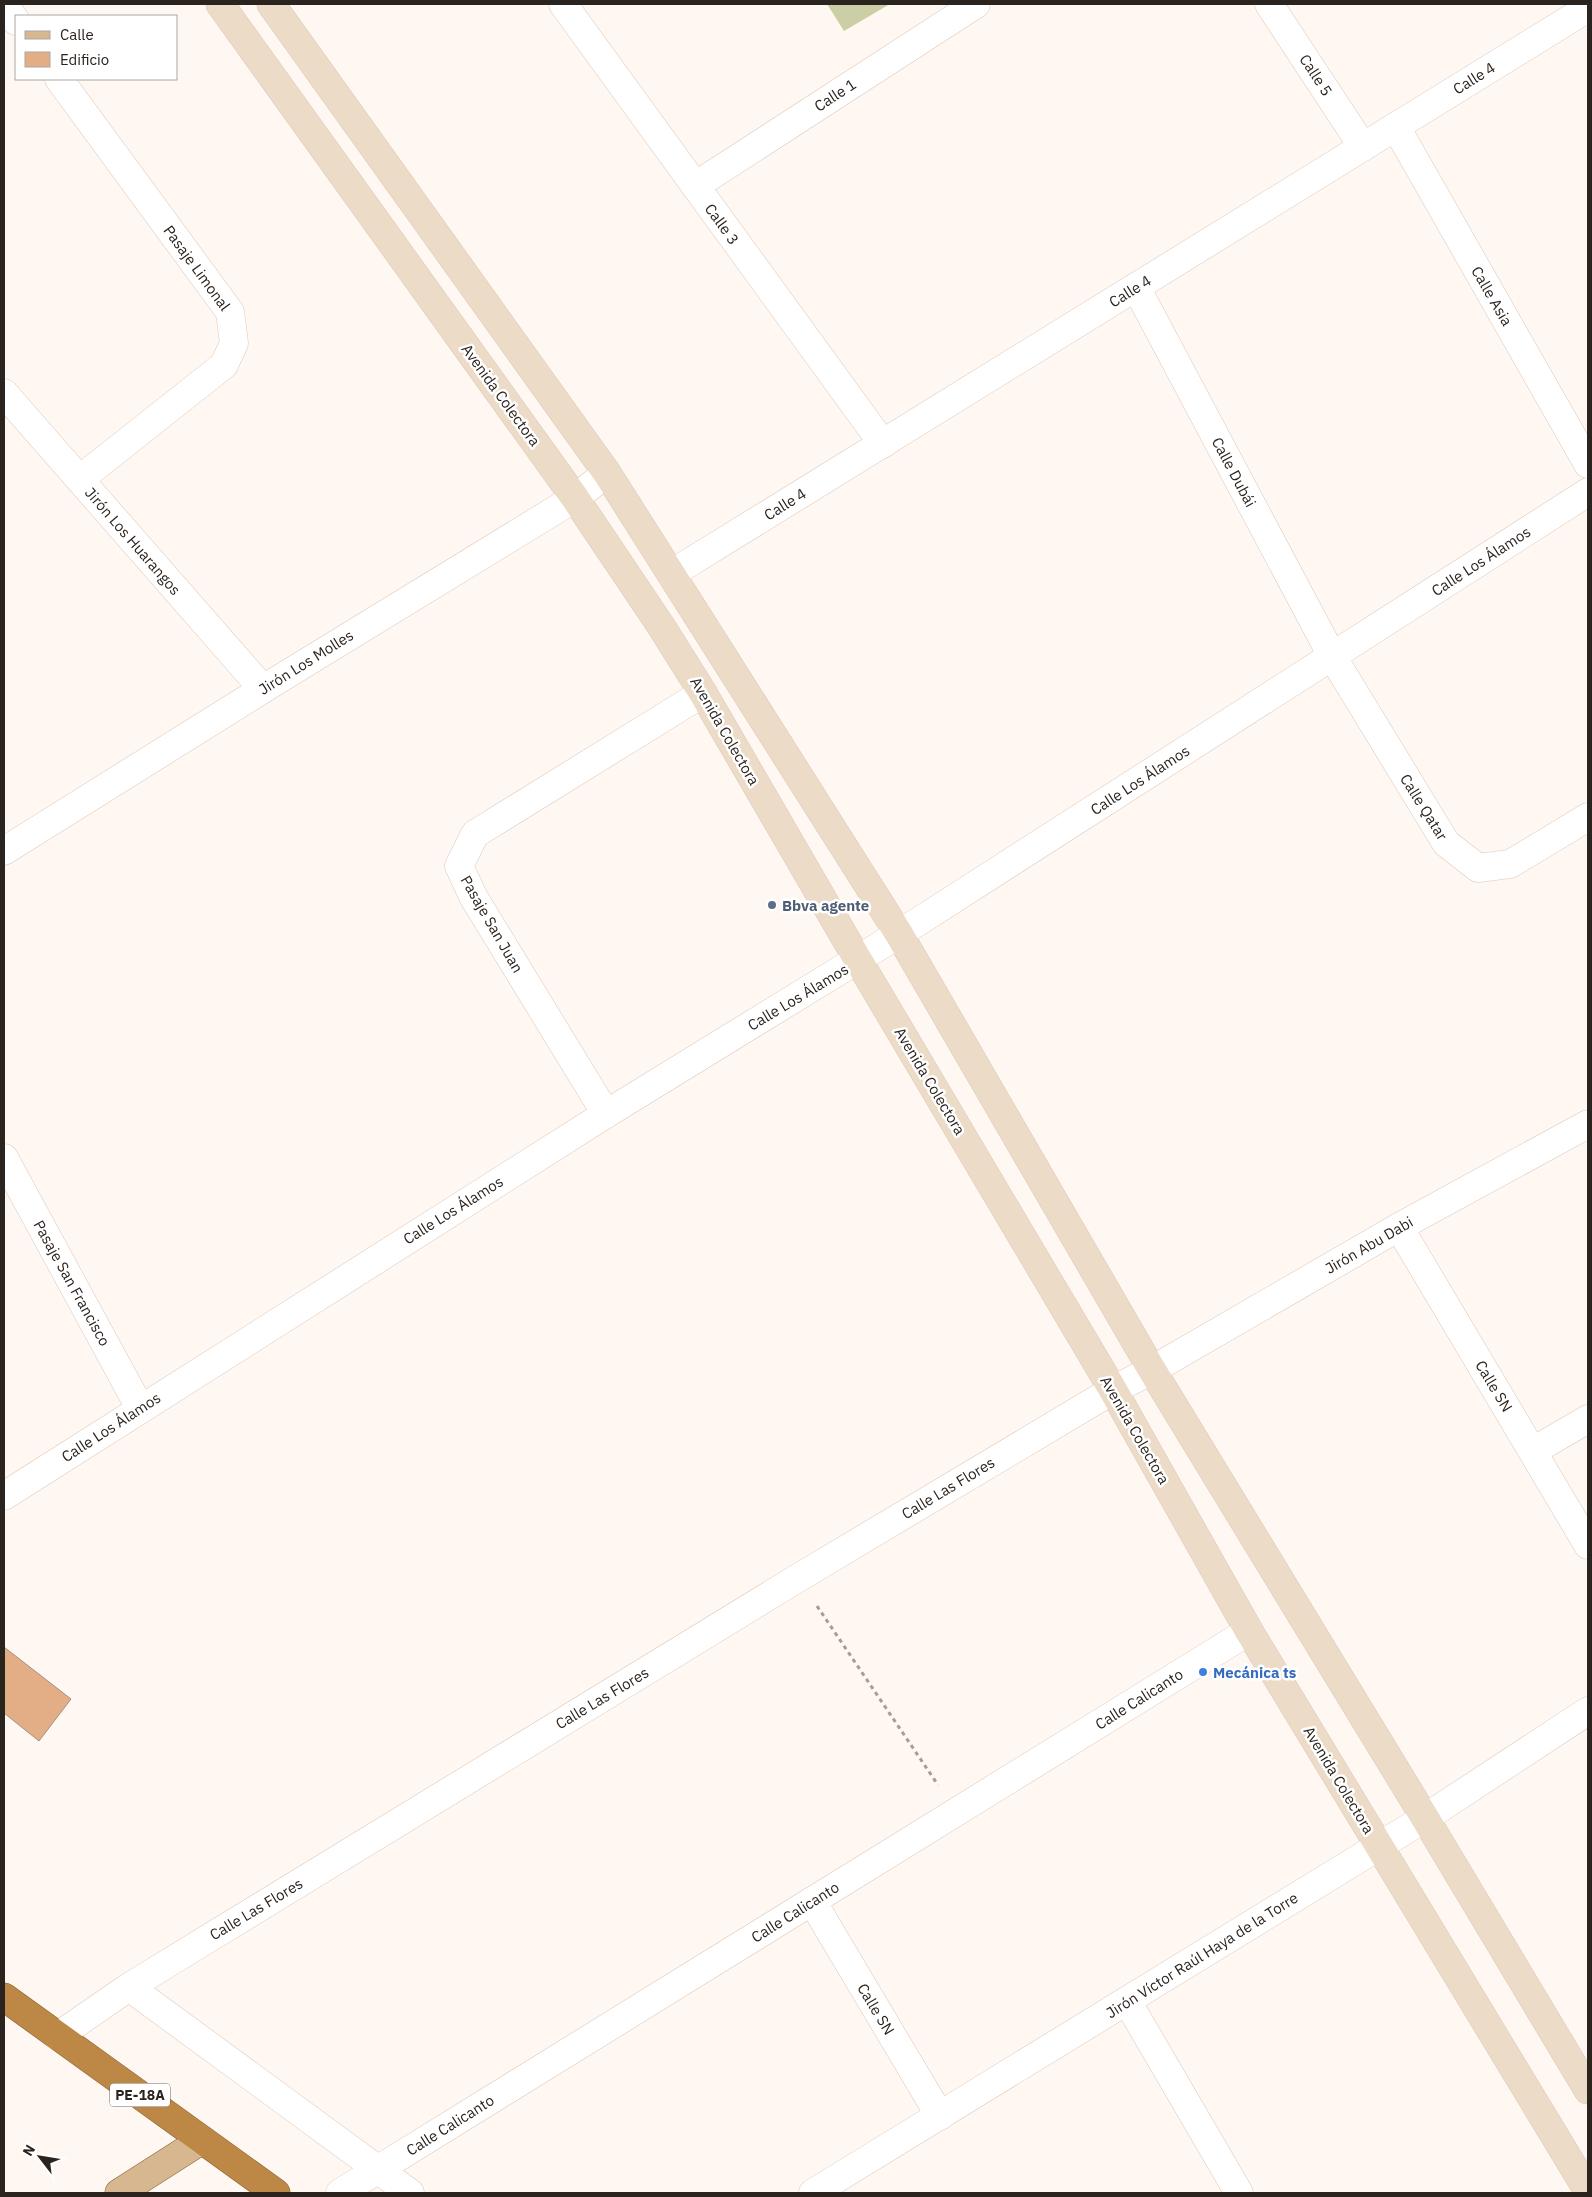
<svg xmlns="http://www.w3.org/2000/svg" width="1592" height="2197" font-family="'IBM Plex Sans',sans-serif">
  <rect width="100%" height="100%" fill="#fff7f1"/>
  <polygon fill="#cccfa6" points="827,4 890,4 844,31"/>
  <polygon fill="#e3ae86" stroke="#a39183" points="4,1647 71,1699 39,1741 4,1713"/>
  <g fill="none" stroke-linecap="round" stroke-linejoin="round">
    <defs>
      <g id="street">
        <polyline points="4,4 16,21"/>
        <polyline points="563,4 883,444"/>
        <polyline points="1269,4 1363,147"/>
        <polyline points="59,79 230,312 234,343 224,365 80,479"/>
        <polyline points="1396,127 1588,464"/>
        <polyline points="695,186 976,4"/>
        <polyline points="1136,287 1332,656 1446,843 1478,868 1510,864 1588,817"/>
        <polyline points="4,393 263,689"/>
        <polyline points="671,574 1588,8"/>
        <polyline points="4,851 263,689 575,498 607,473"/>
        <polyline points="606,1114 474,898 459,866 475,834 703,693"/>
        <polyline points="4,1158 140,1408"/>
        <polyline points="1399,1227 1588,1545"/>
        <polyline points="1533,1451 1588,1419"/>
        <polyline points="4,1496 606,1114 899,934 1588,492"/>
        <polyline points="812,1901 940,2116"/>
        <polyline points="129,1987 410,2193"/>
        <polyline points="1127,2001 1239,2193"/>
        <polyline points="58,2036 129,1987 798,1578 1113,1390 1152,1370 1399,1227 1588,1124"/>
        <polyline points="340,2193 1249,1631"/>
        <polyline points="813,2193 1425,1818 1588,1711"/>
      </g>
      <g id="secondary">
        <polyline points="220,4 575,498 661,626 703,693 858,960 1113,1390 1249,1631 1588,2191"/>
        <polyline points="271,4 607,473 899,934 1152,1370 1425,1818 1588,2090"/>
      </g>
      <polyline id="primary" points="119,2193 202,2140"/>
      <polyline id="highway" points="4,1997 276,2193"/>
    </defs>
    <use href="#street" stroke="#ddc9bb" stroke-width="29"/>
    <use href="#secondary" stroke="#ddc9bb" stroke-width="29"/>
    <use href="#primary" stroke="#8a6437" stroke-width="29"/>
    <use href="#highway" stroke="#8a6437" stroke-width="29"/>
    <polyline stroke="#a59d98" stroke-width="3" stroke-dasharray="4 4" stroke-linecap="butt" points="817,1606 938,1785"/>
    <use href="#street" stroke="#fff" stroke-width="28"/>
    <use href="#secondary" stroke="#ebdbc7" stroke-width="28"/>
    <use href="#primary" stroke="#d7b78f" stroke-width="28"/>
    <use href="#highway" stroke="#bd8745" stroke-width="28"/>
  </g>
  <circle fill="#5c6f8a" stroke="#fff" stroke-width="2" cx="772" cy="905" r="5"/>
  <circle fill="#3f7fe0" stroke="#fff" stroke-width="2" cx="1203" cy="1672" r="5"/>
  <g text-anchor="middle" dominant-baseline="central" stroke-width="5" stroke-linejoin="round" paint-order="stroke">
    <rect fill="#fff" stroke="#6b6562" stroke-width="1" x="110" y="2083.5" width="60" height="23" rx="4"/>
    <g font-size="14" font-weight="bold" fill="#2b231e">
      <text x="140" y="2095">PE-18A</text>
    </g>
    <g font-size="15" fill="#2b231e" stroke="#fff">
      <text transform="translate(1316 75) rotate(57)">Calle 5</text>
      <text transform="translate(1474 78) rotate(-32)">Calle 4</text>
      <text transform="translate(835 95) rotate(-33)">Calle 1</text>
      <text transform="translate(722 224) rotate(54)">Calle 3</text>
      <text transform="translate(197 268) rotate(54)">Pasaje Limonal</text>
      <text transform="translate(1130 291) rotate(-32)">Calle 4</text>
      <text transform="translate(1492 296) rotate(60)">Calle Asia</text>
      <text transform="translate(501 395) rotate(54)">Avenida Colectora</text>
      <text transform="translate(1234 472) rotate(62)">Calle Dubái</text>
      <text transform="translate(785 504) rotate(-32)">Calle 4</text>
      <text transform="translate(133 541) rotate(49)">Jirón Los Huarangos</text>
      <text transform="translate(1481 561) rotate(-33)">Calle Los Álamos</text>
      <text transform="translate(306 662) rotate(-32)">Jirón Los Molles</text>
      <text transform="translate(725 731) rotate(60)">Avenida Colectora</text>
      <text transform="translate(1140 780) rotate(-33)">Calle Los Álamos</text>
      <text transform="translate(1424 807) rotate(58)">Calle Qatar</text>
      <text transform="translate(492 924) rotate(60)">Pasaje San Juan</text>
      <text transform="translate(798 997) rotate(-31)">Calle Los Álamos</text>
      <text transform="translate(930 1081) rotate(59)">Avenida Colectora</text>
      <text transform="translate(453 1210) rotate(-32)">Calle Los Álamos</text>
      <text transform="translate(1369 1245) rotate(-30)">Jirón Abu Dabi</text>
      <text transform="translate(72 1283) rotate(61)">Pasaje San Francisco</text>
      <text transform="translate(1494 1386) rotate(59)">Calle SN</text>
      <text transform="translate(111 1427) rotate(-33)">Calle Los Álamos</text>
      <text transform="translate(1135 1430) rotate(60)">Avenida Colectora</text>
      <text transform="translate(948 1488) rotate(-31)">Calle Las Flores</text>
      <text transform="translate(602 1698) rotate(-31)">Calle Las Flores</text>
      <text transform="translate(1139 1699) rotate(-32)">Calle Calicanto</text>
      <text transform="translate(1339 1780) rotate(59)">Avenida Colectora</text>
      <text transform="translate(256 1909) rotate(-31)">Calle Las Flores</text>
      <text transform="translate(795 1912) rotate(-32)">Calle Calicanto</text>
      <text transform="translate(1202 1955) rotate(-32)">Jirón Víctor Raúl Haya de la Torre</text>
      <text transform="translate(876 2009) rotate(59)">Calle SN</text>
      <text transform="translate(450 2125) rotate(-32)">Calle Calicanto</text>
    </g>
    <g font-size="15" font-weight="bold" fill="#4e5e75" stroke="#fff" text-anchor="start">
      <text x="782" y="905">Bbva agente</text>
    </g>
    <g font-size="15" font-weight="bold" fill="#366cbe" stroke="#fff" text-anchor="start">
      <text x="1213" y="1672">Mecánica ts</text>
    </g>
  </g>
  <rect width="1592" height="2197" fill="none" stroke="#2b231e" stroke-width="10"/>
  <rect x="15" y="15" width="162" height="65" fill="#ffffff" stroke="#aaa7a5"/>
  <rect x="25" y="31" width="25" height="8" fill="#d7b78f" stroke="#aaa7a5"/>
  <text x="60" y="40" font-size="15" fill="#2b231e">Calle</text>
  <rect x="25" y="52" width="25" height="15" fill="#e3ae86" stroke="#aaa7a5"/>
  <text x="60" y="65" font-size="15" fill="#2b231e">Edificio</text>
  <g transform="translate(40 2157) rotate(301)" stroke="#ffffff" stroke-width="4" paint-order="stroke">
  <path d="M0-4L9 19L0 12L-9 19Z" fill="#2b231e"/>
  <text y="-8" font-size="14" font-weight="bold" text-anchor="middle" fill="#2b231e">N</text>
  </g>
</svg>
